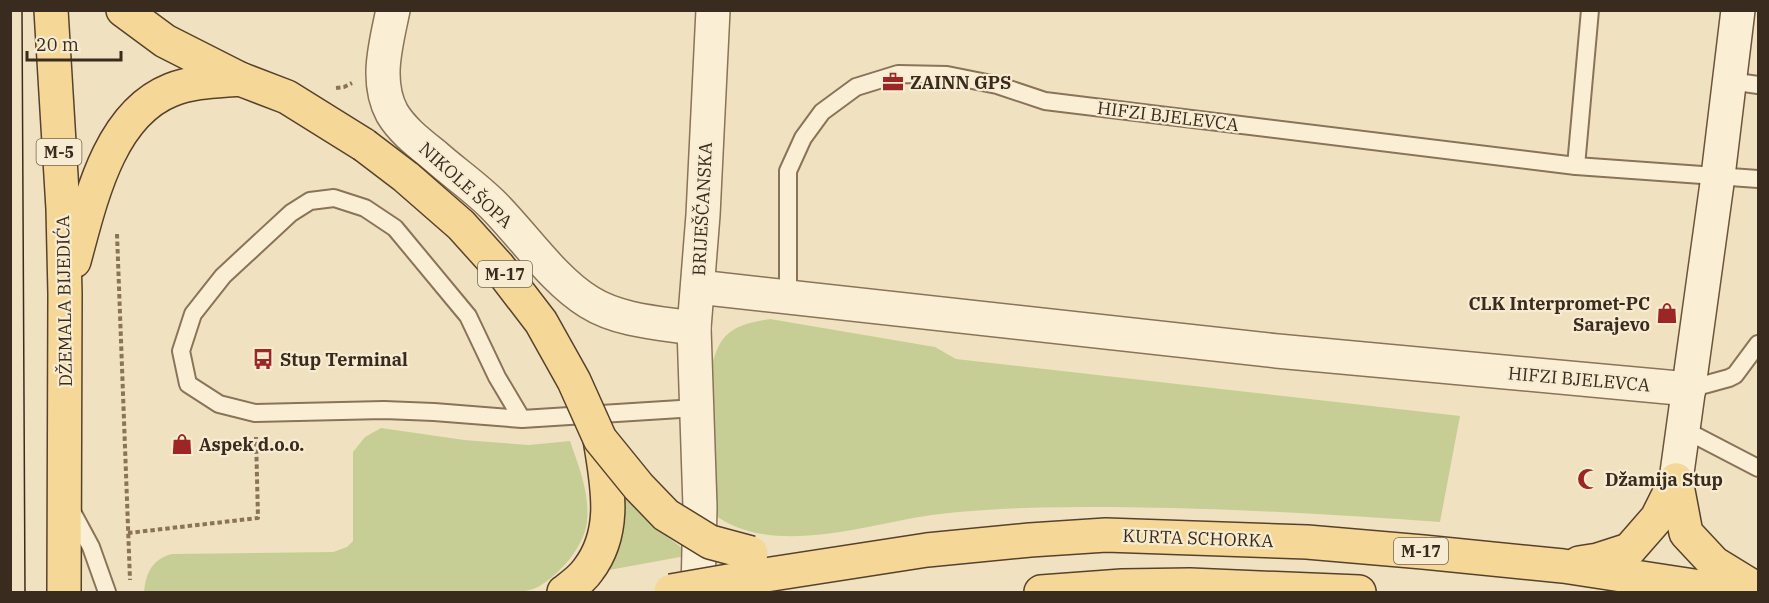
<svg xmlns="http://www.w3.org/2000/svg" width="1769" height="603" font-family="'IBM Plex Serif',serif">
  <rect width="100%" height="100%" fill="#f0e2c1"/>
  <g fill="#c7ce95">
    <path d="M770 319 935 347 956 359 1460 416 1440 522C1331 514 1223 508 1113 507 1053 507 992 507 932 515 867 524 773 558 715 515L710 374C718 334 730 325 770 319Z"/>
    <path d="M381 428 464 440 529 445 570 441C579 467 590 494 587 522 584 547 559 575 538 587 532 590 525 591 520 592H144C146 573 152 559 172 554L333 552 347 547 353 541V452L365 437Z"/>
    <polygon points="628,497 646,520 691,555 609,570 620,538 620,499"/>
  </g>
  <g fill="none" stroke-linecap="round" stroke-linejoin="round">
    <defs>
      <g id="lane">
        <polyline points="1730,81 1758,85"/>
        <polyline points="1576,166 1590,10"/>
        <polyline points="788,296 788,171 803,138 822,112 856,87 898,74 947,75 997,85 1045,101 1576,166 1758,179"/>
        <polyline points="1689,389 1729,378 1735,375 1758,344"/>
        <polyline points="522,419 497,377 468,316 395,228 365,208 334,198 310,201 291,213 223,276 193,314 181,351 188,384 219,404 255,413 384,410 434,412 522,419 696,408"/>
        <polyline points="1683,429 1758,468"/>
        <polyline points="70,508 91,547 107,592"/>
      </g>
      <g id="street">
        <path d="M393 10C386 44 375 81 392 113 402 130 419 143 434 155 453 172 475 187 493 205 523 235 554 281 589 302 619 321 660 323 694 328"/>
        <polyline points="698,287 1277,351 1689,389"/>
        <polyline points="698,592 700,507 694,328 703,215 713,10"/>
      </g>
      <polyline id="secondary" points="1676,480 1718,176 1738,10"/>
      <g id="primary">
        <polyline points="51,10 63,209 65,294 64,592"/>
        <polyline points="123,10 165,41 240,79 287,97 364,145"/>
        <path d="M74 261C90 203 108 115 171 90 193 81 217 81 240 79"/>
        <polyline points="1676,480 1686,533 1714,563 1758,590"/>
        <polyline points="1579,563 1598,560 1629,550 1657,518 1676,480"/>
        <polyline points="746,578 927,550 1030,540 1106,535 1307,542 1423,552 1563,566 1733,592"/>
        <path d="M564 592C572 586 582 579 588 570 618 531 607 484 600 439"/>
        <polyline points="1041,592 1122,586 1190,585 1359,592"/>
      </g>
    </defs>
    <use href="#lane" stroke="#8a7358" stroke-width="20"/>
    <use href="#street" stroke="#8a7358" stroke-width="36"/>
    <use href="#secondary" stroke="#6c543b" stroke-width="36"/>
    <use href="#primary" stroke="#57412c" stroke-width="36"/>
    <g stroke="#8a7358" stroke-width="4" stroke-dasharray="4.5 3" stroke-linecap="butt">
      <polyline points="336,88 344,87 352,83"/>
      <polyline points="117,234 130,580"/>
      <polyline points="128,533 258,518 256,437"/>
    </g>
    <use href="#lane" stroke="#faefd5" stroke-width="16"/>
    <use href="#street" stroke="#faefd5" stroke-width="33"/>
    <use href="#secondary" stroke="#faefd5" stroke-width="33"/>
    <use href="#primary" stroke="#f5d897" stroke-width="33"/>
    <polyline stroke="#392b1d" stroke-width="1.5" points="22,10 25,592"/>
    <defs>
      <g id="primary-bridge">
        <polyline points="364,145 406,177 461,225 498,266 541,322 574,381 600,439 639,487 666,515 710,542 751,553"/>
        <polyline points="671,591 746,578"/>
      </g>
    </defs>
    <use href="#primary-bridge" stroke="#57412c" stroke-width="36" stroke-linecap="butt"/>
    <use href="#primary-bridge" stroke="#f5d897" stroke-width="33"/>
  </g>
  <defs>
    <symbol id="office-bare" viewBox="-9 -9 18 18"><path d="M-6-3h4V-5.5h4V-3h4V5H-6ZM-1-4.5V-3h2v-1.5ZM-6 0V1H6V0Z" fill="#9b2625" stroke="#f7ecd1" stroke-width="2.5" paint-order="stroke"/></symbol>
    <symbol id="shop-bare" viewBox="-9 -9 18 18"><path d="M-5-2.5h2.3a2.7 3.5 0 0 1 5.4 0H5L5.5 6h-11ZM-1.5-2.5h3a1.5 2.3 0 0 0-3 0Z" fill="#9b2625" stroke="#f7ecd1" stroke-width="2.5" paint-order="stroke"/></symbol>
    <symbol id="bus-bare" viewBox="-9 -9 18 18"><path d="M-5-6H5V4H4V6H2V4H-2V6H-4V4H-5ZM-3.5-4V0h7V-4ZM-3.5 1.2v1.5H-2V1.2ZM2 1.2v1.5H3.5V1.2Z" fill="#9b2625" stroke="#f7ecd1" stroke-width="2.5" paint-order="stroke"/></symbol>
    <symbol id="mosque-bare" viewBox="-9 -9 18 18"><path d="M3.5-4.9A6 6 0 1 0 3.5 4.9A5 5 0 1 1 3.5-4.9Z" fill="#9b2625" stroke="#f7ecd1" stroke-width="2.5" paint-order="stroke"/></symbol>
  </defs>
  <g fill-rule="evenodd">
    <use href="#office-bare" x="878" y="67" width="30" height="30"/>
    <use href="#shop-bare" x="1652" y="298" width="30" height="30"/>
    <use href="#bus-bare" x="248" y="344" width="30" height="30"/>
    <use href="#shop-bare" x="167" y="429" width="30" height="30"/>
    <use href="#mosque-bare" x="1573" y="464" width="30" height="30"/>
  </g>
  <g text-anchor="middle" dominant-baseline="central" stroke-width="4.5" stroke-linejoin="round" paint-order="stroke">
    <g fill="#f7ecd1" stroke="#726553" stroke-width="1.5">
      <rect x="36.5" y="139" width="45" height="26" rx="4.5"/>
      <rect x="478" y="261" width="54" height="26" rx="4.5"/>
      <rect x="1394" y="538" width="54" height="26" rx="4.5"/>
    </g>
    <g font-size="16" font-weight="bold" fill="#392b1d">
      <text x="59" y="152">M-5</text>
      <text x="505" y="274">M-17</text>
      <text x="1421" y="551">M-17</text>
    </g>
    <g font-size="18" font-weight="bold" fill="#392b1d" stroke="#f7ecd1" text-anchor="start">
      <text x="910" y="82">ZAINN GPS</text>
      <text x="1650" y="303" text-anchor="end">CLK Interpromet-PC<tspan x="1650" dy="21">Sarajevo</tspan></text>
      <text x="280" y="359">Stup Terminal</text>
      <text x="199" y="444">Aspek d.o.o.</text>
      <text x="1605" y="479">Džamija Stup</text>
    </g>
    <g font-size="18" fill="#392b1d" stroke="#f7ecd1">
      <text transform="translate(1168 116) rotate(7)">HIFZI BJELEVCA</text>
      <text transform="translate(466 185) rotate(42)">NIKOLE ŠOPA</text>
      <text transform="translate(702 209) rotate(-87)">BRIJEŠČANSKA</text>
      <text transform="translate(64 301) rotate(-91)">DŽEMALA BIJEDIĆA</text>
      <text transform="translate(1579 379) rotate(5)">HIFZI BJELEVCA</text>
      <text transform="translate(1198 538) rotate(2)">KURTA SCHORKA</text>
    </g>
  </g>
  <rect width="1769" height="603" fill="none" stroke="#392b1d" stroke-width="24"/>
  <path d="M27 51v9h94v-9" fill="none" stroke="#392b1d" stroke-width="3"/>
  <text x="36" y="51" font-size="18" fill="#392b1d" stroke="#f7ecd1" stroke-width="4.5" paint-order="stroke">20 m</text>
</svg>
